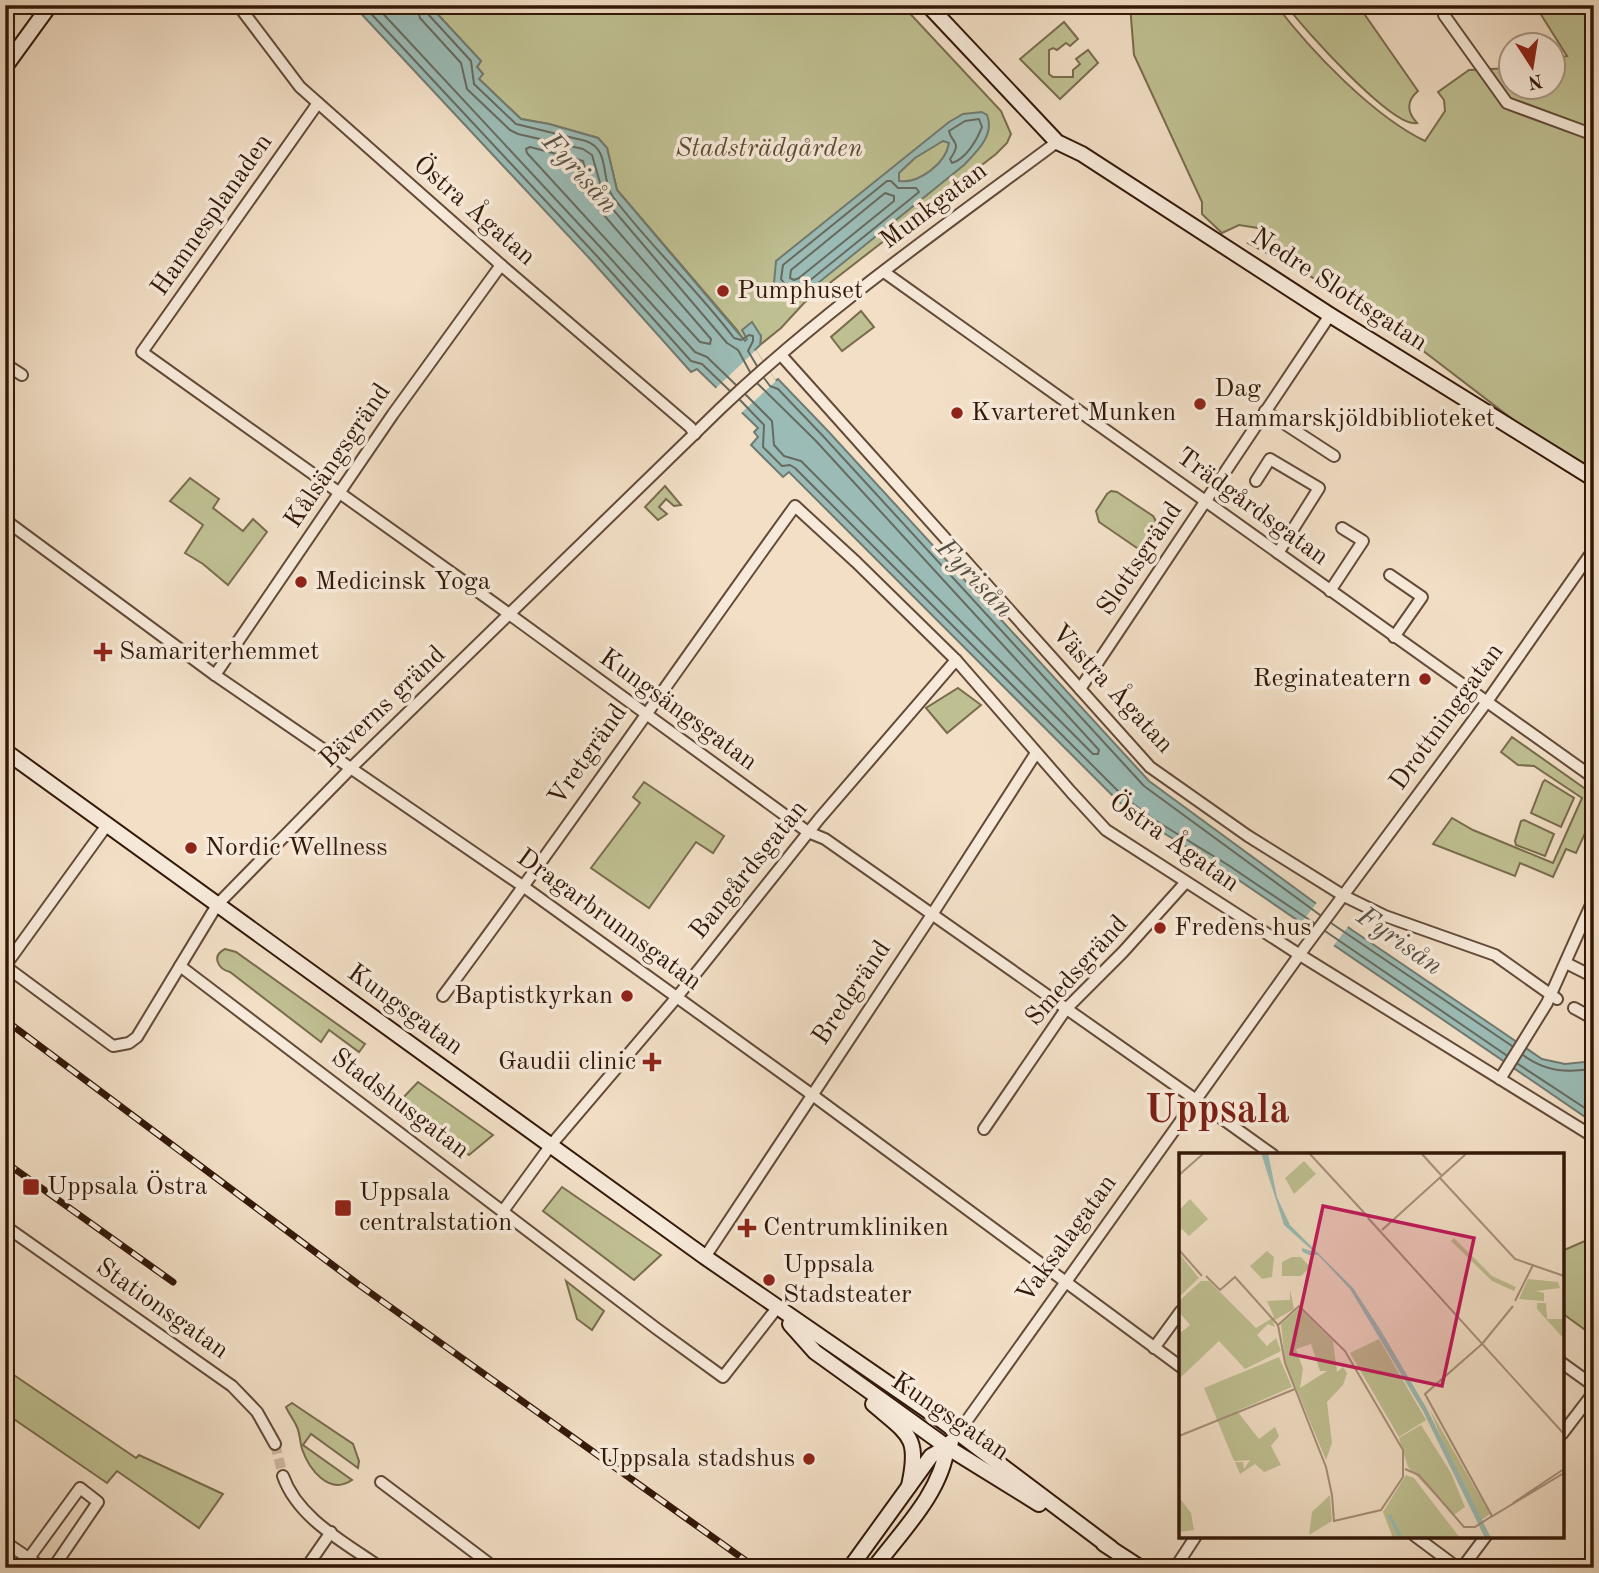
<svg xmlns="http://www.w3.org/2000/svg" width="1599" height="1573" font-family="'Old Standard TT',serif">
  <rect width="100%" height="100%" fill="#f2dfc6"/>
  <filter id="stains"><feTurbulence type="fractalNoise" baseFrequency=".00286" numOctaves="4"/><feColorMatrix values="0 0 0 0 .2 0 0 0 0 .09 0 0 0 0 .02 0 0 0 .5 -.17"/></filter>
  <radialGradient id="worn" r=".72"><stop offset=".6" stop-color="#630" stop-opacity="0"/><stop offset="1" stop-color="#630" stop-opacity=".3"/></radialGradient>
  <g fill="#bfc092" stroke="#796c4d" stroke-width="2">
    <polygon points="429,5 902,5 1001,111 1011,134 1007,143 996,154 804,303 781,328 760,345 761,336 745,342 737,330 617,190 607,148 598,138 549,124 521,119 478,78 483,74 477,67 481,61"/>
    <path d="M1130 5H1276C1311 51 1373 116 1425 141L1445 111 1444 100 1438 92 1469 70 1511 68 1512 88H1554V59L1567 56 1535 5H1594V468L1550 448 1362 304 1248 243 1264 229 1239 225 1222 233 1202 214V202L1134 55Z"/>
    <path d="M1286 5H1358L1418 91C1406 101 1407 112 1417 123 1393 129 1302 27 1286 5Z"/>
    <polygon points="1064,22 1078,39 1070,46 1066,43 1057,50 1053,48 1049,50 1049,74 1053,77 1073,77 1073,70 1080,64 1076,59 1088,50 1098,63 1060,99 1020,59"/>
    <polygon points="861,311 874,327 842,351 831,337"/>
    <polygon points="190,478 219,499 213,508 243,531 253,519 267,532 228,585 203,564 185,553 203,525 170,501"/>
    <polygon points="665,486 681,505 674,506 666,499 659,507 667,514 658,520 645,507"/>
    <path d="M1111 491 1117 492 1153 516C1162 527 1150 537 1143 547L1137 548 1099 522 1096 511 1107 494Z"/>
    <polygon points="958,688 981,705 947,733 926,708"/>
    <polygon points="1512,737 1594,795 1594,831 1587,829 1576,853 1566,849 1553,877 1520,863 1515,876 1433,844 1452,818 1473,830 1553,863 1582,798 1534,766 1518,765 1501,752"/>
    <polygon points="1545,780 1574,798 1561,827 1531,813 1543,782"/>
    <polygon points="644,782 724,836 713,853 696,842 649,908 591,868 640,803 633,797"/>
    <polygon points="1524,820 1554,834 1545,856 1516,845 1515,841 1521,821"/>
    <path d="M225 949 236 952 365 1044 359 1052 329 1030 321 1042 230 972C218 969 211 956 225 949Z"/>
    <polygon points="418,1082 493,1135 469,1155 400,1101"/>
    <polygon points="562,1187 661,1255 634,1280 543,1211"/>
    <polygon points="1594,1237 1594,1315 1584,1329 1562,1313 1562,1251"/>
    <polygon points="566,1281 604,1311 592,1330 577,1319"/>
    <polygon points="5,1369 136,1458 139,1455 223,1494 199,1528 117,1471 107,1483 5,1413"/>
    <path d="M292 1403 353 1444 359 1461 358 1468 311 1434 303 1445 352 1480C329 1496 309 1469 302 1449 300 1442 300 1434 297 1427 294 1420 289 1414 286 1407Z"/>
  </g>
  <g fill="#9bbcb6" stroke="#717a70" stroke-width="2" fill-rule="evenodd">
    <polygon points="353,5 429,5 481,61 477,67 483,74 479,79 521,119 549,124 598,138 607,148 617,190 745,341 747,339 742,330 752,322 761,336 760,345 755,350 775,381 778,379 827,430 1149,781 1352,930 1542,1059 1565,1064 1594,1061 1594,1090 1591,1094 1594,1096 1594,1123 1224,870 1149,824 1119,802 789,472 783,477 751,445 758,437 754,432 758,428 697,369 691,372 591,260"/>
    <path d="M982 112 987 115C995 135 977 151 964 165L807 292C792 298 784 295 774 283L776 261 949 122 963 114ZM943 141 949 143C946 163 919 184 899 181V173L915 158Z"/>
  </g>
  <g fill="#f2dfc6">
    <polygon points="756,350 776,381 739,415 714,390"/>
    <polygon points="1318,901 1350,924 1332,948 1299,926"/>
  </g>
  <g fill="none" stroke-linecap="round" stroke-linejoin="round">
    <g stroke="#676a5f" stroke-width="2">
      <polyline points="363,5 596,255 691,361 702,364 730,391"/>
      <polyline points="375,5 602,249 695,352 707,357 736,385"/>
      <polyline points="416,5 420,18 461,63 467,89 510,130 518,134 583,149 592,155 605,200 727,343 738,350 750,372"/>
      <path d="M425 5 427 13 471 61 474 84 516 124 586 141C611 150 600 179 613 197 650 246 697 289 734 338L741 340 749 335 753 336V341L748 351 757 366"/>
      <path d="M979 119 982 127C977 140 966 159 952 163L950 159C963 141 951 143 949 131L965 121Z"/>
      <polygon points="530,147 583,161 592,197 597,207 711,339 710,344 700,342 527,153 526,149"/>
      <path d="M887 181H891L898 188H916L919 192 803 286C793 290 787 288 781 279L783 265Z"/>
      <polygon points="885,193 894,196 894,201 799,278 794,280 790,278 791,270"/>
      <polyline points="764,378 770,386 778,389 822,435 1144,786 1320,915"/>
      <polyline points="746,395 772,421 774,445 784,456 801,461 1093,754 1098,754 1099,750 816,441 758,384"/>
      <polyline points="740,400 764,425 763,447 782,466 790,465 795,468 1124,797 1153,819 1228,865 1314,923"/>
      <polyline points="1331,923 1512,1046"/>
      <polyline points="1325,931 1506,1055"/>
      <path d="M1523 1055C1544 1071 1568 1074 1594 1068"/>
      <polyline points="1518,1064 1594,1114"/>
    </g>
    <polyline stroke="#ccb7a0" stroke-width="10" stroke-dasharray="10 5" stroke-linecap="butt" points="275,1444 283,1476"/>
    <defs>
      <g id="street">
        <polyline points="238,5 300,87 501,265 690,427 695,434"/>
        <polyline points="1444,15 1507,103 1594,135"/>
        <polyline points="318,103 142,352 494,603 808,832 825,839 1192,1097"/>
        <polyline points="884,272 1594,778"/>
        <polyline points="781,355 1150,767 1248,836 1344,896 1385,916 1495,955 1557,999"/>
        <polyline points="5,364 22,375"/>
        <polyline points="1265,411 1334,456"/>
        <polyline points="1256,481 1270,459 1319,488 1278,553"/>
        <polyline points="5,520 215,675 524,887 811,1094 1181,1367"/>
        <polyline points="1390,575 1422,597 1394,637"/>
        <polyline points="1330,591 1363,541 1342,528"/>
        <polyline points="215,675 393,414 501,265"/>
        <polyline points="1080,689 1330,315"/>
        <path d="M107 825 5 966 113 1046 129 1043 137 1037 217 905 352 767 721 408C824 310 943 227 1057 142"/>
        <polyline points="1566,963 1594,977"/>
        <polyline points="180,966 657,1329 723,1377 777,1308"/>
        <path d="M443 996C563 835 677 669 795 506L856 562 956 660 1071 792 1106 830 1300 955 1594 1137"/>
        <polyline points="1574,1008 1594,1019"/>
        <polyline points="1500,1079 1547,1003 1594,898"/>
        <polyline points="1206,1107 1273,1155"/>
        <polyline points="984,1129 1066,1009 1123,952 1186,882"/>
        <polyline points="503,1211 551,1145 677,997 819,819 956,660"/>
        <polyline points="5,1226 232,1386 257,1412 275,1444"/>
        <polyline points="705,1257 933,913 1036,753"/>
        <polyline points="1154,1348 1181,1311"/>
        <polyline points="1562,1363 1594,1386"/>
        <polyline points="958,1433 1305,947 1486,703 1594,549"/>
        <polyline points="1562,1434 1594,1392"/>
        <path d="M283 1476C298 1519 346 1543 381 1568"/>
        <polyline points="381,1482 495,1568"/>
        <polyline points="1415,1536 1458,1568"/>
        <polyline points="5,1542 43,1568"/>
        <polyline points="29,1558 80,1488 98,1502 53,1568"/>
        <polyline points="306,1568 331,1532"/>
        <polyline points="1175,1568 1196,1536"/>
        <polyline points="1462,1568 1486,1536"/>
      </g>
      <g id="secondary">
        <polyline points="928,5 1057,142 1082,154 1330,315 1594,479"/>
        <polyline points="5,67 50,5"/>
        <polyline points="5,751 705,1257 937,1417 1111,1548"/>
        <polyline points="790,1324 815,1352 947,1447 1039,1504"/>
        <path d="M873 1404C909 1435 920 1436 909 1486"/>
        <polyline points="1104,1544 1141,1568"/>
        <polyline points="850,1568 931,1456 947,1447 951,1442"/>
        <path d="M874 1568C901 1532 941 1493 947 1447"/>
      </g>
    </defs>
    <use href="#street" stroke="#634a38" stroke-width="14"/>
    <use href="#secondary" stroke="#331808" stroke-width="18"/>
    <use href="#street" stroke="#f7eada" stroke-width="10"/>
    <use href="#secondary" stroke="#f7eada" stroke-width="14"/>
    <defs>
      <g id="rail">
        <polyline points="5,1020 358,1284 756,1568"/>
        <polyline points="5,1162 173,1282"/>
      </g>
    </defs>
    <use href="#rail" stroke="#331808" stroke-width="7"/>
    <use href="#rail" stroke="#f7eada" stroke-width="4.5" stroke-dasharray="13" stroke-linecap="butt"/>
  </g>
  <g fill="#8f2418" stroke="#f7eada" stroke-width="2.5">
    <circle cx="723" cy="291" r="7"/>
    <circle cx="1200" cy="404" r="7"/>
    <circle cx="957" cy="413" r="7"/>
    <circle cx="301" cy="582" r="7"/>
    <path d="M99.5 641.5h7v7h7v7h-7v7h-7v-7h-7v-7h7z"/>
    <circle cx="1425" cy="679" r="7"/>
    <circle cx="191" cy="848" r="7"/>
    <circle cx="1160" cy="928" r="7"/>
    <circle cx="627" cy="996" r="7"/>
    <path d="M648.5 1051.5h7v7h7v7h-7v7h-7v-7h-7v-7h7z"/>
    <rect x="22" y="1178" width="18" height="18" rx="3.5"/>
    <rect x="334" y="1199" width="18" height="18" rx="3.5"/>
    <path d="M743.5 1217.5h7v7h7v7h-7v7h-7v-7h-7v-7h7z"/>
    <circle cx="769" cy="1280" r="7"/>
    <circle cx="809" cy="1459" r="7"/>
  </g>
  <g text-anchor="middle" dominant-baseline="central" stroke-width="7" stroke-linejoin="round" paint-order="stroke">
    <g font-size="26" font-style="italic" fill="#5d4a31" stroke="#f7eada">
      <text x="769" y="149">Stadsträdgården</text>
    </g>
    <g font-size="26" fill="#331808" stroke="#f7eada">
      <text transform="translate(934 206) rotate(-37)">Munkgatan</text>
      <text transform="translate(474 211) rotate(41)">Östra Ågatan</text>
      <text transform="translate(212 215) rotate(-55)">Hamnesplanaden</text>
      <text transform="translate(1339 290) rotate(33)">Nedre Slottsgatan</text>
      <text transform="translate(338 456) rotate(-56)">Kålsängsgränd</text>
      <text transform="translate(1252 507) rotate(36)">Trädgårdsgatan</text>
      <text transform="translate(1140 559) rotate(-56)">Slottsgränd</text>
      <text transform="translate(1112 689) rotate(47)">Västra Ågatan</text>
      <text transform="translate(383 707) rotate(-44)">Bäverns gränd</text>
      <text transform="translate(678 710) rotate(36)">Kungsängsgatan</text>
      <text transform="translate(1447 717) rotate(-54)">Drottninggatan</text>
      <text transform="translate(588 755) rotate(-55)">Vretgränd</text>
      <text transform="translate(1174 843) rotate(35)">Östra Ågatan</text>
      <text transform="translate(749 870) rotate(-51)">Bangårdsgatan</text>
      <text transform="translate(609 920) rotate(36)">Dragarbrunnsgatan</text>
      <text transform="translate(1077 971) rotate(-48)">Smedsgränd</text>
      <text transform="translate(852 993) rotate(-56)">Bredgränd</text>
      <text transform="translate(405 1010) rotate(36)">Kungsgatan</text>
      <text transform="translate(400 1104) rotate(37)">Stadshusgatan</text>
      <text transform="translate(1067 1239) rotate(-54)">Vaksalagatan</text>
      <text transform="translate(162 1309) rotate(35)">Stationsgatan</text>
      <text transform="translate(950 1417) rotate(34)">Kungsgatan</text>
    </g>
    <g font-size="26" fill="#331808" stroke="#f7eada" text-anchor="start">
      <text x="737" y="291">Pumphuset</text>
      <text x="1214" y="389">Dag<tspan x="1214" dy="30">Hammarskjöldbiblioteket</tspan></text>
      <text x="971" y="413">Kvarteret Munken</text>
      <text x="315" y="582">Medicinsk Yoga</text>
      <text x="119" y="652">Samariterhemmet</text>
      <text x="1411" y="679" text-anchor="end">Reginateatern</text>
      <text x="205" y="848">Nordic Wellness</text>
      <text x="1174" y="928">Fredens hus</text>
      <text x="613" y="996" text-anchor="end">Baptistkyrkan</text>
      <text x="636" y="1062" text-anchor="end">Gaudii clinic</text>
      <text x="47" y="1187">Uppsala Östra</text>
      <text x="359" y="1193">Uppsala<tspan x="359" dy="30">centralstation</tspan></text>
      <text x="763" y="1228">Centrumkliniken</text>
      <text x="783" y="1265">Uppsala<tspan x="783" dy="30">Stadsteater</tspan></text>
      <text x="795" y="1459" text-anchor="end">Uppsala stadshus</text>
    </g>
    <g font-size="28" font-style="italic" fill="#575145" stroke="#f7eada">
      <text transform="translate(579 174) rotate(48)">Fyrisån</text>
      <text transform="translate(974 579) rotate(46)">Fyrisån</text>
      <text transform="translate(1399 942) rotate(35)">Fyrisån</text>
    </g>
    <g font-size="40" font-weight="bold" fill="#7a1f14" stroke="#f7eada">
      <text x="1217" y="1112">Uppsala</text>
    </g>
  </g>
  <g transform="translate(1179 1153)">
    <rect width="385" height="385" fill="#f2dfc6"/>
    <path d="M125 8 137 21 115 41 106 25ZM11 46 29 66 10 83 3 76 0 79V57ZM275 85 313 123 337 134 335 138 313 128 272 88ZM88 98 95 104 93 124 83 126 71 113ZM0 100 20 125 0 144ZM113 104H122L131 114 122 123H103V109ZM349 126 379 129 381 135 357 138 365 140V148L340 146ZM22 128H30L77 175 95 164 88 148 111 147V136L115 156 94 168 96 174 89 171 78 182 88 193 97 185 102 198 66 216 40 188 0 226V181L11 172 0 159V148ZM358 150H367L368 166H385V186L358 156ZM120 155 154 188 158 219 164 214 168 220 164 232 148 249 153 290 147 307 106 209 102 171ZM132 191 141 218H148L121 235 124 216 117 196ZM200 186 247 267 220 284 171 200ZM100 204 113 234 58 258 80 286 96 274 100 283 92 293 102 312 85 319 76 311 61 321 56 309H64L65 316 71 307 55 308 25 235ZM251 257 311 361 302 367 266 294ZM242 272 272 320 286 354 275 362 229 314 220 285ZM227 322 235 325 281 385H214L204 359ZM151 342 153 368 130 382 133 359ZM0 344 12 360 15 377 0 379Z" fill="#bfc092" fill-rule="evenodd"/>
    <path d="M82 0H89L98 44 111 72 174 135 201 176 248 256 312 385H306L244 258 171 136 139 102H130L124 99 123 98V95L135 99 105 72Z" fill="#9bbcb6"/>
    <path fill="none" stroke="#9bbcb6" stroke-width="3.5" d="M210 362 222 385"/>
    <path fill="none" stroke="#a68f7a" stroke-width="2" d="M130 0 190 65M242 0 262 22M0 22 25 0M261 25 336 106 385 123M189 65 385 281M203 77 288 0M0 97 23 123M27 123 41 137 56 124 99 172 106 210 147 314 153 342M336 148 354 112M98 173 120 153 166 198 224 297V324L202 357 155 368 153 342M303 191 246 241 313 363M303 191 334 153M0 283 116 236M226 316 240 322 285 374H296L313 363M334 350 385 316M312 364 385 320"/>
    <path fill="#c2185b" fill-opacity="0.15" stroke="#c2185b" stroke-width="3.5" d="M144 53 295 85 263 233 112 201Z"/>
    <rect width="385" height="385" fill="none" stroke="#331808" stroke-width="3.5"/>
  </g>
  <rect width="1599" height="1573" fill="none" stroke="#f2dfc6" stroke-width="28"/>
  <rect x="7" y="7" width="1585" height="1559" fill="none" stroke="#331808" stroke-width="3.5"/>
  <rect x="14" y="14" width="1571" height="1545" fill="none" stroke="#331808" stroke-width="2"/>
  <g transform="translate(1532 66) rotate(168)"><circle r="33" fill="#f7eada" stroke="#a99686" stroke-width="2"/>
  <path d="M0-5L12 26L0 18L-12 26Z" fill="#8f2418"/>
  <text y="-10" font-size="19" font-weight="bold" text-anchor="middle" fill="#331808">N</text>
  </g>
  <rect width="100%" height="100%" filter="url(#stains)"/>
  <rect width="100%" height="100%" fill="url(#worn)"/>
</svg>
